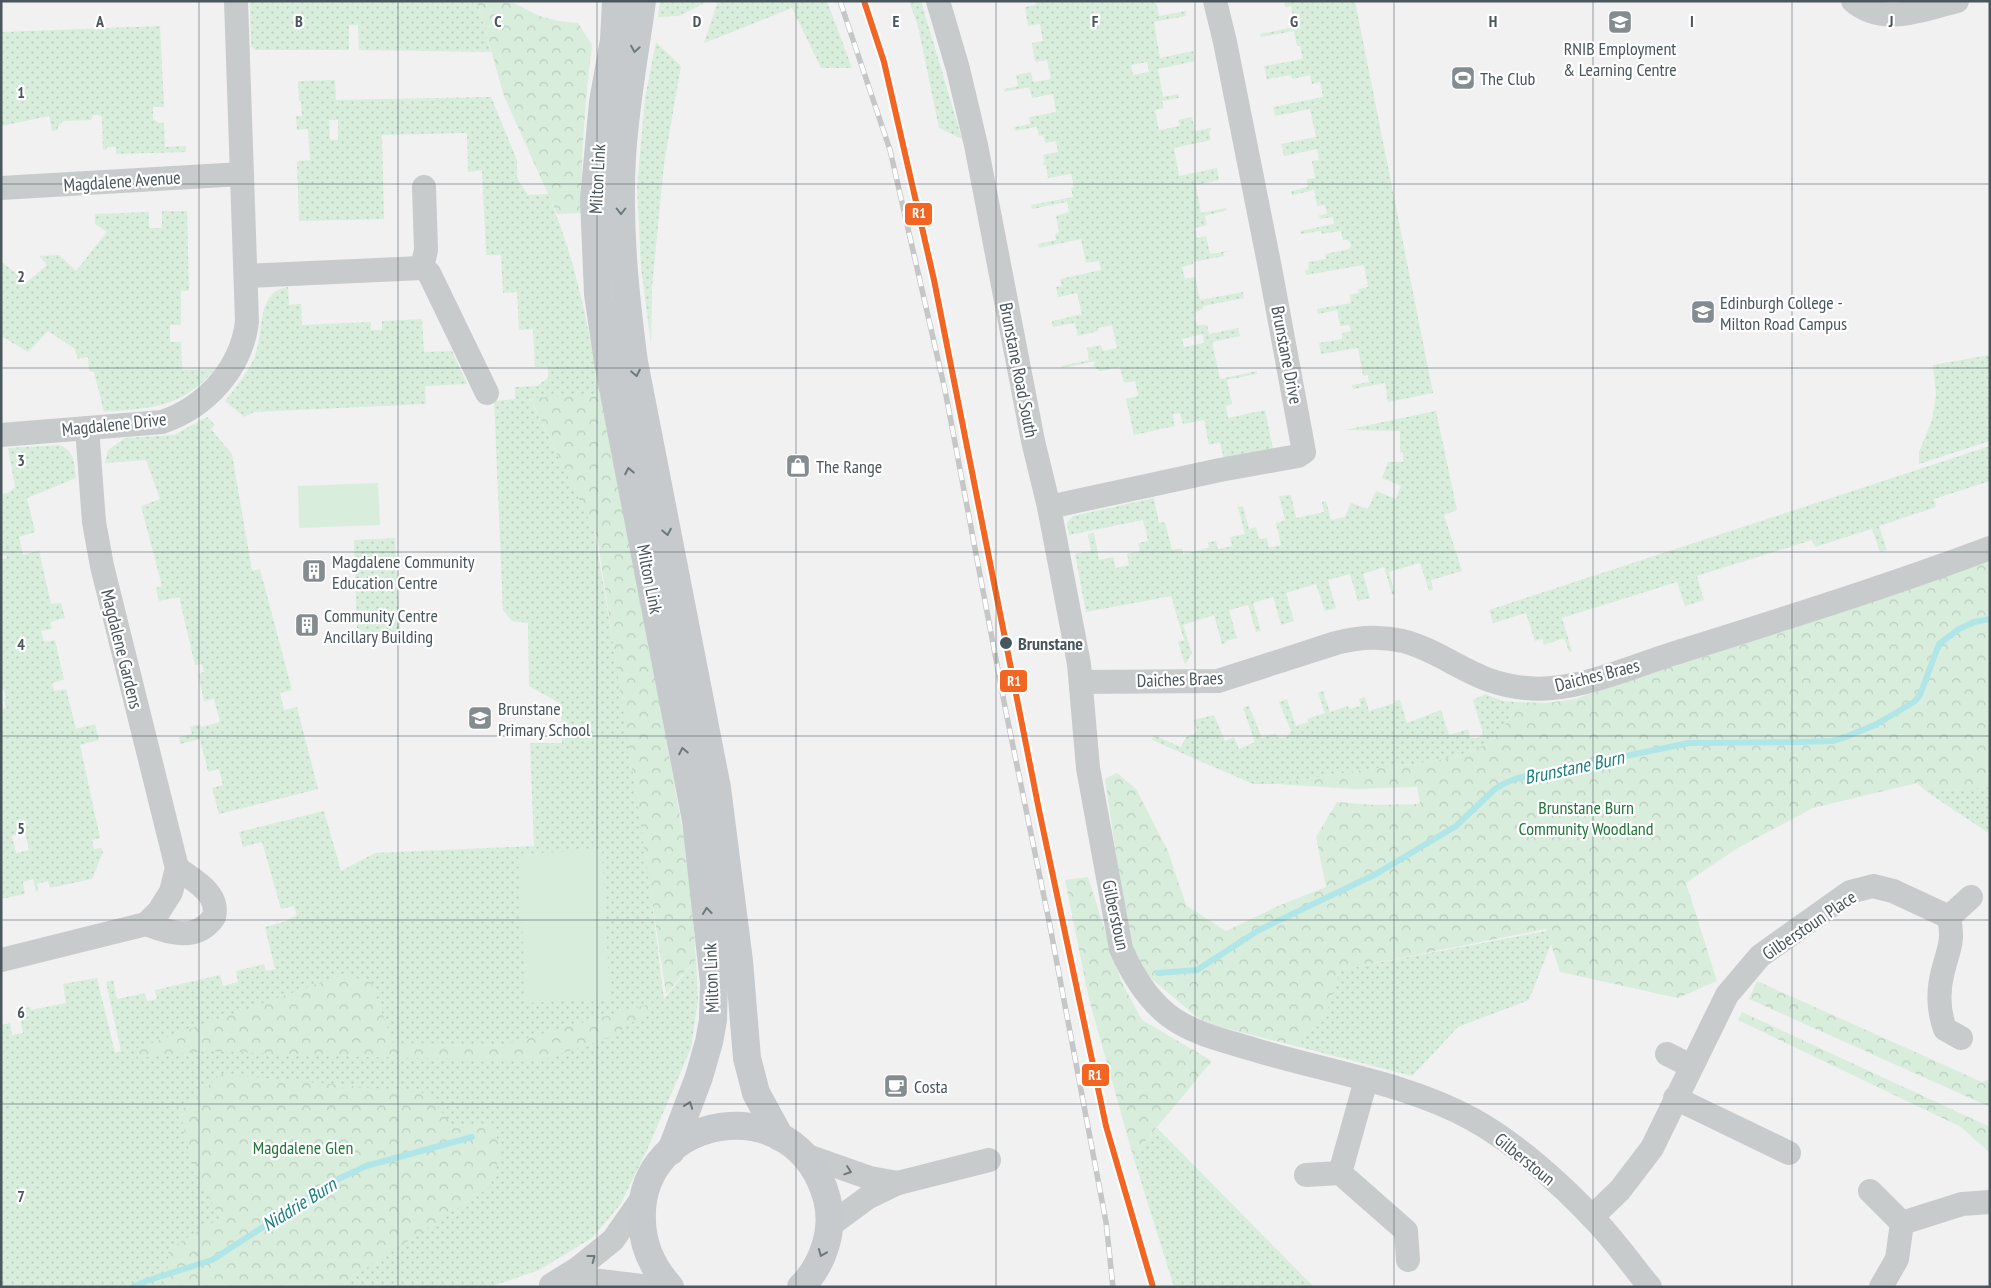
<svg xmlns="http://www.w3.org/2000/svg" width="1991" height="1288" font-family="'PT Sans Narrow',sans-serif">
  <defs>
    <pattern id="green-dots" width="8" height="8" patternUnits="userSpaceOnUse" patternTransform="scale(1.25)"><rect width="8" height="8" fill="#d8eddc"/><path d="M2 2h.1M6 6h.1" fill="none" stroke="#bbcdbf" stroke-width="1.8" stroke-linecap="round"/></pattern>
    <pattern id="forest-crowns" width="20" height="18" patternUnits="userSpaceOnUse" patternTransform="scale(1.25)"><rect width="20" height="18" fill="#d8eddc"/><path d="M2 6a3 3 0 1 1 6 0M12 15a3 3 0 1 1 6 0" fill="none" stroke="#bbcdbf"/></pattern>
  </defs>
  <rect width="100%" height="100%" fill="#f1f1f1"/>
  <g fill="url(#green-dots)" fill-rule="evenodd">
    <polygon points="250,1 477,1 491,52 359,50 358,25 349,25 349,50 256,50 251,46"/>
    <polygon points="660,1 704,1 703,4 679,16 658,17"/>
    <polygon points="718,1 827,1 852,68 821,68 792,8 704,43"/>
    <polygon points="909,1 921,1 962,139 939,128 918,26"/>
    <path d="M1035 1H1156L1159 16 1186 11V16L1154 22 1160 58 1193 51 1195 61 1158 69 1163 97 1178 94 1179 98 1162 101 1164 108 1155 110 1159 130 1180 126 1178 120 1192 117 1195 131 1211 128V130L1209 131 1211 140 1174 148 1179 176 1217 168 1219 180 1196 185 1201 213 1226 208 1227 210 1205 216 1207 225 1195 228 1197 238 1206 236 1210 254 1235 250 1223 253 1224 256 1193 262V264L1182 267 1185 279 1195 277 1200 300 1243 292 1244 298 1203 306V309L1195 312 1194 319 1198 325H1207L1209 334 1238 328 1240 336 1212 342 1220 379 1257 371V374L1227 380 1232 404 1226 406 1228 418 1265 410 1273 449 1224 460 1220 442 1209 445 1204 420 1183 424 1180 413 1173 414 1175 426 1134 435 1126 399 1138 396 1135 381 1124 383 1120 367 1100 371 1093 366 1096 361 1062 368 1061 366 1089 360 1087 348 1101 345 1103 351 1117 348 1112 325 1098 328V331L1078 336 1075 323 1053 327 1052 321 1082 314 1077 293 1058 297 1056 287 1062 286 1060 279 1101 270 1099 261 1086 263 1081 239 1039 248 1038 244 1056 240 1055 234 1059 232 1056 216 1069 212 1067 202 1032 209 1031 205 1073 197 1071 188 1074 187 1071 174 1048 178 1046 165H1043V163L1045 162 1043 155 1058 152 1056 141 1045 143 1044 135 1039 136 1037 127 1015 131 1014 127 1030 124 1029 117 1056 112 1053 94 1032 98 1029 87 1005 92 1004 89 1018 86 1016 75 1031 72 1033 82 1051 79 1047 60 1035 62 1032 43 1043 41 1040 24 1028 26 1025 7 1036 5ZM1147 62 1149 72 1133 75 1131 65ZM1203 334 1204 343 1184 347 1182 339Z"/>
    <polygon points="1284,1 1355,1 1433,393 1388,402 1385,383 1353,389 1352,385 1369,382 1368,375 1363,376 1358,348 1321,354 1319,343 1342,339 1342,333 1351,331 1349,325 1340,326 1337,310 1318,314 1317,309 1351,303 1350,295 1359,293 1358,289 1368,287 1364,265 1306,275 1305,270 1309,269 1308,262 1326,259 1325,254 1349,249 1351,246 1350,242 1348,240 1343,240 1341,231 1322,234 1321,231 1301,234 1300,231 1334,224 1333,217 1320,219 1319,215 1327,214 1325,205 1317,206 1314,190 1292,195 1291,191 1308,187 1307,179 1315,178 1312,161 1319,160 1317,149 1284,156 1281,144 1316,137 1310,109 1275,116 1273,107 1323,97 1320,82 1312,84 1310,75 1292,79 1291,75 1267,79 1264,66 1303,59 1300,46 1297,46 1294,31 1261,37 1260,34 1295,27 1291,6 1285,7"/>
    <polygon points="160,26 164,107 153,107 153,119 159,123 164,123 165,147 186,146 186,152 116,154 116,147 107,147 107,149 103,150 102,117 99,115 93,115 91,120 63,121 58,127 58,130 52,131 49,116 1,126 1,32"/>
    <polygon points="656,42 681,66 664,164 652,288 651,344 641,267 637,187 645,98"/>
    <path d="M335 80 336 100 491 97 517 160V178L528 195 548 194C575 258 589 327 600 395L530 399 594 529 640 805 664 999 696 959 698 1000 691 1048 647 1150 620 1205 592 1238 539 1270 490 1287H1V1025L10 1023 12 1035 23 1033 19 1009 31 1007V1010L66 1003 63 984 97 978 115 1053 121 1051 106 982 113 980 117 999 145 993 147 1001 157 999 155 990 220 975 223 986 238 982 236 971 264 964 266 971 275 969 265 927 284 922 297 915 294 906 281 909 262 842 243 847 239 832 324 811 341 871 375 853 534 846 530 743H562L561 704 529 686 528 623 512 621 503 610 494 401 515 399V387L537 386 548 378V367H535L533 329 519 330 517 292 503 293 501 255H486L482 170 468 172 467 133 382 135 384 219 299 221 297 161 310 160 308 129 297 130 296 116H302L301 101H299L298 81ZM329 120H338V140H330Z"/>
    <path d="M162 211H187L189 291H181V325H170V342H181L182 370 215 369C182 408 151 408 104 412L94 372 89 371 88 357 78 359 75 349 48 331 28 352 1 336V264L3 263 27 282 47 265 39 256 59 255 76 271 107 232 95 224V214L149 212V228H162Z"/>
    <path d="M288 287 289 305 301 304 302 325 371 322V330H382V321L422 319 424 352 452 351 467 384 425 386 426 404 254 412 244 417 225 401C236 388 246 374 254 359 265 335 255 291 288 287Z"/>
    <polygon points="1990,355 1990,441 1919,464 1919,452 1932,420 1936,395 1933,365"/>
    <polygon points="1436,411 1457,510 1444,515 1462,571 1431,580 1433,590 1429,591 1420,563 1389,572 1395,594 1392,594 1384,567 1363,574 1370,598 1358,601 1350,574 1328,580 1336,608 1325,611 1316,584 1286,593 1294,621 1281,625 1273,597 1253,603 1261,631 1256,632 1248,605 1229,610 1237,638 1226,641 1226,643 1222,644 1214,615 1183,625 1192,653 1185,665 1178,642 1184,640 1171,596 1086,612 1075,554 1091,551 1088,534 1094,533 1099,560 1113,557 1116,568 1129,565 1127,554 1140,551 1138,543 1148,541 1143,520 1069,535 1067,523 1073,516 1154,498 1159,523 1165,522 1172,550 1182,548 1183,554 1209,548 1208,542 1216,541 1218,549 1232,546 1230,537 1245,534 1238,507 1243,506 1249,529 1256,527 1259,539 1267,538 1269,548 1281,545 1276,523 1285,520 1279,496 1291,495 1296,518 1324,512 1322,502 1326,501 1331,520 1345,517 1351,503 1368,509 1376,491 1396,499 1401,486 1382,478 1388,462 1403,462 1403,452 1400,452 1400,431 1345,430"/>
    <polygon points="207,417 215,425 211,429 232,454 252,571 260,569 292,690 280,693 284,710 297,707 318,789 219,814 212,788 223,785 219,769 208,772 200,739 180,744 179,737 192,734 190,727 200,724 201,727 220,722 214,699 204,701 198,674 204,672 202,664 195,665 179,597 159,601 156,588 162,586 141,506 160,499 146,460 105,463 108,450 125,438 174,435"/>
    <path d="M60 445C75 452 74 463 76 478L27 498 35 532 19 537 23 555 39 551 51 604 61 603 65 618 50 622 52 629 41 631 44 642 55 640 64 680 52 683 54 691 66 689 76 729 95 724 99 740 80 745 100 838 92 840 94 849 102 848 103 852 92 879 50 888 48 881 37 884 38 891H36L33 879 23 882 25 894 1 899V709L6 708 4 699 6 698 4 690H1V560L7 558 6 555 1 556V494L8 493 15 487 8 448ZM25 833 29 850 16 853 12 836Z"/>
    <polygon points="1990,446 1990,481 1934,499 1936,507 1879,526 1887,550 1880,552 1872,529 1815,547 1812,540 1697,576 1704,600 1685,606 1677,582 1562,618 1572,651 1569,652 1564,638 1544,645 1543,639 1535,641 1526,613 1493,623 1489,610"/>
    <polygon points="395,538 400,632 367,634 357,628 354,540"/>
    <path d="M1323 691 1330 712 1348 706 1349 709 1361 706 1359 699 1365 697 1369 711 1395 703V701L1400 700 1407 723 1441 710 1449 735 1468 729 1470 737C1477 739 1479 739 1483 733L1473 700 1485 694 1503 701 1515 702C1511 718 1502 733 1487 743 1458 762 1402 765 1368 769 1337 774 1307 779 1276 784H1253L1152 740 1154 735 1181 747 1186 737 1195 734 1197 729 1193 720 1214 715 1225 741 1234 737 1239 749 1255 742 1243 708 1249 706 1262 738 1276 733 1277 737C1284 739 1288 737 1291 731L1279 702 1287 699 1296 726 1308 722 1307 719 1325 713 1318 693Z"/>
    <polygon points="1990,787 1990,834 1927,792"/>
    <polygon points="1557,929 1529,1000 1458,1027 1412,1076 1292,1045 1323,1021 1340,970"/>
    <polygon points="1157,1128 1314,1287 1174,1287 1133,1156"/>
  </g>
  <g fill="url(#forest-crowns)">
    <path d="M477 1H510L539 16 559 21 578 23 592 45C585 101 581 156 581 213L557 214 504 96Z"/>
    <polygon points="600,395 639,588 689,866 696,959 666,994 597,536 530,398"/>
    <path d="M1990 558V787L1927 792 1917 783 1813 808 1736 849 1686 883 1717 981 1678 998 1560 972 1546 929 1340 970 1324 1020 1292 1045 1204 1023 1147 975 1129 942 1105 779 1117 773 1136 789 1168 851 1186 905 1226 931 1278 906 1326 887 1316 837 1337 802 1374 805 1420 804 1417 787 1355 789 1276 784C1307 779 1337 774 1368 769 1402 765 1458 762 1487 743 1502 733 1511 718 1515 702L1546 703 1575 699Z"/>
    <polygon points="1088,877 1121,981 1142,1020 1212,1061 1133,1156 1089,999 1065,880"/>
    <polygon points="342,975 371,982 393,1043 505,1044 664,1000 613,1036 542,1060 366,1057 206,1051 138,1058 137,1048"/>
    <polygon points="1757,981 1982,1082 1990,1079 1990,1107 1749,999"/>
    <polygon points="1742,1012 1990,1127 1990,1153 1961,1127 1738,1020"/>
    <polygon points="221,1074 427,1093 453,1126 493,1123 501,1154 490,1187 338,1287 166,1287 169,1249 220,1218 192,1164 180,1112"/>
  </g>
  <g fill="#d8eddc">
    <polygon points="378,483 380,525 299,528 298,486"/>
    <polygon points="602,850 610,999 526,1003 518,854"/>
  </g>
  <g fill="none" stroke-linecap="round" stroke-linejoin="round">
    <g stroke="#b0e6e7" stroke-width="6">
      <polyline points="1158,973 1197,970 1259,930 1376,874 1456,826 1495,789 1505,783 1518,778 1689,743 1801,742 1832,741 1843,738 1875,725 1914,702 1920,695 1939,644 1959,629 1974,622 1990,619"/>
      <polyline points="133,1287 149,1280 212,1260 334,1181 366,1166 472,1137"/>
    </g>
    <g stroke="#c8cbcc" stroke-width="24">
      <path d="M938 1 958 69 976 145 1033 441 1049 507 1079 664 1088 768 1121 949C1133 976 1149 1003 1175 1020 1198 1035 1226 1041 1252 1049 1323 1071 1407 1083 1472 1119 1514 1142 1559 1182 1592 1217 1613 1238 1631 1264 1650 1287"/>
      <path d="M1853 1C1883 27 1924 9 1957 1"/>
      <polyline points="424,187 426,250 422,268 429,273 487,393"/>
      <polyline points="1,188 242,174"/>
      <polyline points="246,276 422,268"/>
      <path d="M1 435 162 422C206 407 241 369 247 322L236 1"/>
      <polyline points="1049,507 1220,470 1298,456 1304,452 1270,268 1225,42 1215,1"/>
      <path d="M1081 682 1218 681 1336 643C1358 637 1381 636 1403 641 1434 649 1459 669 1489 680 1509 687 1531 690 1552 688 1591 685 1637 665 1675 653 1780 620 1886 587 1990 548"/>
      <polyline points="1949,917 1971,897"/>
      <path d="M146 924C169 933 197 942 214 917 220 893 193 880 177 868"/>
      <polyline points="1,960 146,924 159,911 171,892 177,868 102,566 94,522 87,428"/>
      <polyline points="1667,1054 1691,1066"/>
      <polyline points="1366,1080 1340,1173 1406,1231 1408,1260"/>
      <polyline points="1675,1098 1789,1153"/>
      <polyline points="802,1154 870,1178 898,1183"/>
      <polyline points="1306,1175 1340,1173"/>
      <polyline points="1870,1191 1902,1223"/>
      <path d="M1592 1217 1620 1190 1652 1148 1727 995 1760 956 1850 892 1873 886 1893 891 1949 917C1954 942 1949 947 1943 971 1938 990 1938 1010 1945 1029L1961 1038"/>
      <polyline points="829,1226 867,1198 898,1183 989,1160"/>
      <polyline points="560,1283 592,1280 650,1287"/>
      <polyline points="551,1285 577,1269 613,1240 645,1194"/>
      <polyline points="1881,1287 1897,1259 1902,1223 1962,1204 1990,1202"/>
    </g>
    <g stroke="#c6cacc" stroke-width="28">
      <polyline points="616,1 614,40 603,102 594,199 598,294 608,362 696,820 714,983 713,1020 709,1042 699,1077 671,1151"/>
      <path d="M642 1C635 53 625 105 622 157 618 226 625 294 634 362L717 788 739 961 747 1058 756 1093 780 1137"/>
      <path d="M670 1287C653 1268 643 1248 642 1222 636 1113 797 1085 827 1199 835 1230 823 1265 801 1287"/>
    </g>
    <defs>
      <polyline id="rail" points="840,1 890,150 945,390 1006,712 1049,921 1106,1222 1113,1287"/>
    </defs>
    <use href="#rail" stroke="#c4c6c7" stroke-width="5.5"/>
    <use href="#rail" stroke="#fff" stroke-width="4" stroke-dasharray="11" stroke-linecap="butt"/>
    <defs>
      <polyline id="rail-1" points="864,1 884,62 934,280 1039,810 1106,1126 1153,1287"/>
    </defs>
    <use href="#rail-1" stroke="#fff" stroke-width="10"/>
    <use href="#rail-1" stroke="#f26522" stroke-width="6"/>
  </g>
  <defs><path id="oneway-chevron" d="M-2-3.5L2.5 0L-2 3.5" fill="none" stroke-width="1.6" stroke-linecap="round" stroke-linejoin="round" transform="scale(1.25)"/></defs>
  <g stroke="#6e797d">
    <use href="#oneway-chevron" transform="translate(635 49) rotate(99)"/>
    <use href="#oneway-chevron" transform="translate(621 211) rotate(90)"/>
    <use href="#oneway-chevron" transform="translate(636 373) rotate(79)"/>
    <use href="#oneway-chevron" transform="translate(629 471) rotate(-101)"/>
    <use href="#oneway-chevron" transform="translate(667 532) rotate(79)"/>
    <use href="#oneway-chevron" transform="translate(683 751) rotate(-101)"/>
    <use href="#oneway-chevron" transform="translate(707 911) rotate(-96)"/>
    <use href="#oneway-chevron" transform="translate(689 1105) rotate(-70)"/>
    <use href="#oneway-chevron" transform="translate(822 1253) rotate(112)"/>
  </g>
  <g stroke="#6f797d">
    <use href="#oneway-chevron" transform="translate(848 1171) rotate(19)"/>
    <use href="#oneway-chevron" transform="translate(592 1258) rotate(-37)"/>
  </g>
  <path fill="none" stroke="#49565b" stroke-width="1" stroke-opacity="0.55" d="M199 1V1287M398 1V1287M597 1V1287M796 1V1287M996 1V1287M1195 1V1287M1394 1V1287M1593 1V1287M1792 1V1287M1 184H1990M1 368H1990M1 552H1990M1 736H1990M1 920H1990M1 1104H1990"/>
  <defs>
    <symbol id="school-square" viewBox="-11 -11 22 22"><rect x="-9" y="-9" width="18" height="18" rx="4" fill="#848c90" stroke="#fff"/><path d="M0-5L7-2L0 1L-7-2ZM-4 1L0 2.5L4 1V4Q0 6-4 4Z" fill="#fff"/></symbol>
    <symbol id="stadium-square" viewBox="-11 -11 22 22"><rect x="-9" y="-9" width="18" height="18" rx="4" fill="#848c90" stroke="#fff"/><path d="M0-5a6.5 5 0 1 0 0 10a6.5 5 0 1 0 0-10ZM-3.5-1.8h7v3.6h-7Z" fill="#fff"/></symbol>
    <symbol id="university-square" viewBox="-11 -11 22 22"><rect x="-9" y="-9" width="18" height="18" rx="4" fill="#848c90" stroke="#fff"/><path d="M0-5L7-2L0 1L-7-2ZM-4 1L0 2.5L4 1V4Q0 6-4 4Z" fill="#fff"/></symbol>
    <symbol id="shop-square" viewBox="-11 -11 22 22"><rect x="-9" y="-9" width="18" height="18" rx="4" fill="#848c90" stroke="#fff"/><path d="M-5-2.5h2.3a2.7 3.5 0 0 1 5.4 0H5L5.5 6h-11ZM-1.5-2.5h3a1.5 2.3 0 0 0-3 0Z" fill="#fff"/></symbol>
    <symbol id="building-square" viewBox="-11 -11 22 22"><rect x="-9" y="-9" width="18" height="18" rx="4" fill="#848c90" stroke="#fff"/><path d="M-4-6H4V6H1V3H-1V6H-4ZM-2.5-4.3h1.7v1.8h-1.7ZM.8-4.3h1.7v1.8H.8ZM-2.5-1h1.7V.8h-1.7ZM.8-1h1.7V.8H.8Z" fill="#fff"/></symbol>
    <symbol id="cafe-square" viewBox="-11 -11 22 22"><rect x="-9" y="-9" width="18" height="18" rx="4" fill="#848c90" stroke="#fff"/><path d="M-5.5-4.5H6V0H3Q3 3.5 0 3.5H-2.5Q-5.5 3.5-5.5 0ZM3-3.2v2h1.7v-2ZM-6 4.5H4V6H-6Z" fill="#fff"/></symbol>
  </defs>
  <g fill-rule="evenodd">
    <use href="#school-square" x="1606" y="8" width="28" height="28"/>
    <use href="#stadium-square" x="1449" y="64" width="28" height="28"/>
    <use href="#university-square" x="1689" y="298" width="28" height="28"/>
    <use href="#shop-square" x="784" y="452" width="28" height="28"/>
    <use href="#building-square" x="300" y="557" width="28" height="28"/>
    <use href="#building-square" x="293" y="611" width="28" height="28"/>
    <use href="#school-square" x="466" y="704" width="28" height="28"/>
    <use href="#cafe-square" x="882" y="1072" width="28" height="28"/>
  </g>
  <circle fill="#49565b" stroke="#fff" stroke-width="2" cx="1006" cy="643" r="7"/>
  <g text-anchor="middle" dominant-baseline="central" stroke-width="4.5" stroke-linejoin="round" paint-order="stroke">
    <g font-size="18" fill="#49565b" stroke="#fff" text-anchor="start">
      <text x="1620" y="48" text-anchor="middle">RNIB Employment<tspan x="1620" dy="21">&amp; Learning Centre</tspan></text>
      <text x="1480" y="78">The Club</text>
      <text x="1720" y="302">Edinburgh College -<tspan x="1720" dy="21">Milton Road Campus</tspan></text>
      <text x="816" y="466">The Range</text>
      <text x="332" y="561">Magdalene Community<tspan x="332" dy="21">Education Centre</tspan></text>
      <text x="324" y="615">Community Centre<tspan x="324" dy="21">Ancillary Building</tspan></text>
      <text x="498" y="708">Brunstane<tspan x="498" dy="21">Primary School</tspan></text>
      <text x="914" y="1086">Costa</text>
    </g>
    <g font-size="18" fill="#49565b" stroke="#fff">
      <text transform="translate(597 179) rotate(-87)">Milton Link</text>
      <text transform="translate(122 181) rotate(-4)">Magdalene Avenue</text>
      <text transform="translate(1287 355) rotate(79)">Brunstane Drive</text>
      <text transform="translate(1019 370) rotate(79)">Brunstane Road South</text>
      <text transform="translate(114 424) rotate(-6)">Magdalene Drive</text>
      <text transform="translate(650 579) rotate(79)">Milton Link</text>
      <text transform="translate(122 649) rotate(76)">Magdalene Gardens</text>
      <text transform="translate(1597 675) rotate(-14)">Daiches Braes</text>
      <text transform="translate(1180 679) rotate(-2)">Daiches Braes</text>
      <text transform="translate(1116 915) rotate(78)">Gilberstoun</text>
      <text transform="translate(1809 925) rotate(-34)">Gilberstoun Place</text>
      <text transform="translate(711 978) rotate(-92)">Milton Link</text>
      <text transform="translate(1525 1159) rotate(39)">Gilberstoun</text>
    </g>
    <g font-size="18" font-weight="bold" fill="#49565b" stroke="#fff" text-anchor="start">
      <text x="1018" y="643">Brunstane</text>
    </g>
    <g font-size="18" fill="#21753a" stroke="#fff">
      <text x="1586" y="807">Brunstane Burn<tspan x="1586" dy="21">Community Woodland</tspan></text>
      <text x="303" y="1147">Magdalene Glen</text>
    </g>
    <g font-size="19" font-style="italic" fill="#1a7f7f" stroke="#fff">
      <text transform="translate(1574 767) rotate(-12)">Brunstane Burn</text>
      <text transform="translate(299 1204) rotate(-32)">Niddrie Burn</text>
    </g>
  </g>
  <g font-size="16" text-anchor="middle" font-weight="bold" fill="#49565b" stroke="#fff" stroke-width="4.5" stroke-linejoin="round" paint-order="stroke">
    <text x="100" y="27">A</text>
    <text x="299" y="27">B</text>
    <text x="498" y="27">C</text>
    <text x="697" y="27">D</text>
    <text x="896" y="27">E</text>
    <text x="1095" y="27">F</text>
    <text x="1294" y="27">G</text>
    <text x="1493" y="27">H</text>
    <text x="1692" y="27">I</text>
    <text x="1891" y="27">J</text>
    <text x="21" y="98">1</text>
    <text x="21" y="282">2</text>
    <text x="21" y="466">3</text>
    <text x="21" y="650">4</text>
    <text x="21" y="834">5</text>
    <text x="21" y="1018">6</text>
    <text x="21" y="1202">7</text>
  </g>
  <g stroke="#fff" stroke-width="2">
    <rect x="904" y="202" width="29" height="24" rx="5" fill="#f26522"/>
    <rect x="999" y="669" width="29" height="24" rx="5" fill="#f26522"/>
    <rect x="1081" y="1063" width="29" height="24" rx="5" fill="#f26522"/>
  </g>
  <g font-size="14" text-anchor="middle" font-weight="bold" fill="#fff">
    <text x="919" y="218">R1</text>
    <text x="1014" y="686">R1</text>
    <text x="1095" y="1080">R1</text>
  </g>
  <rect width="1991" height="1288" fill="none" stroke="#49565b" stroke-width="5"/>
</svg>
